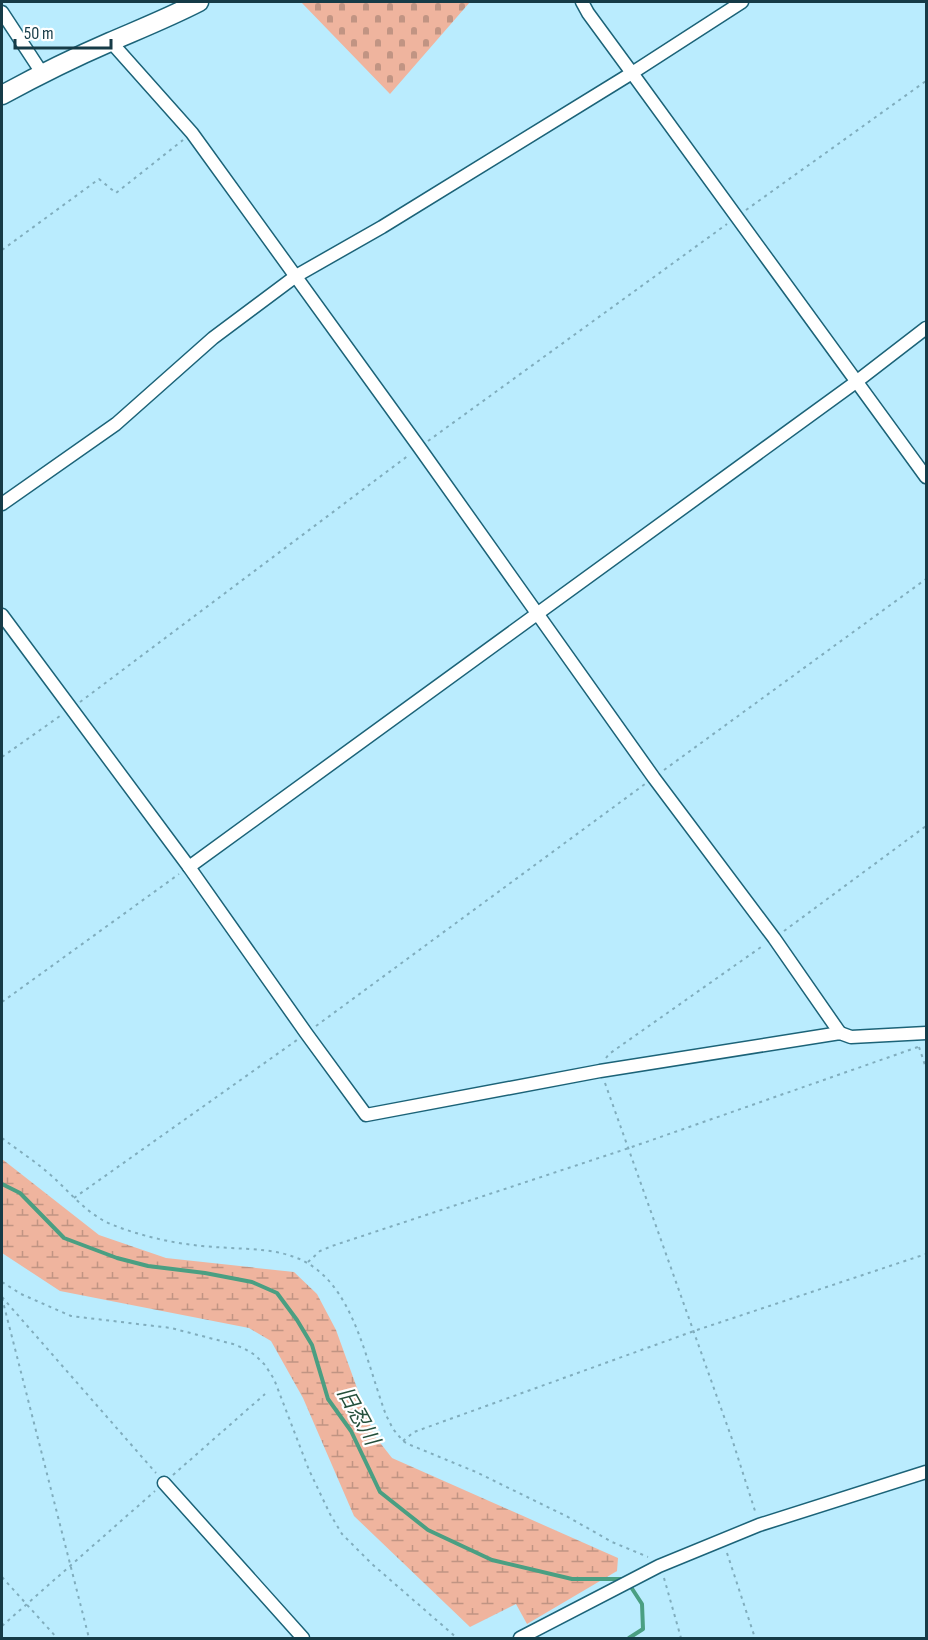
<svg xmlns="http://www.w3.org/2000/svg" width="928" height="1640" font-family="'Sofia Sans Condensed','Noto Sans JP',sans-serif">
  <defs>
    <pattern id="wetland-marsh" width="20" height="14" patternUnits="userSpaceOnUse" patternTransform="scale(1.5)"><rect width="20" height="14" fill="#efb49e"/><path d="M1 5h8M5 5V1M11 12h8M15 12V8" fill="none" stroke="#c19483"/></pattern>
    <pattern id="cemetery-stones" width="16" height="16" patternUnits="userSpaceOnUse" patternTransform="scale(1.5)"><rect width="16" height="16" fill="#efb49e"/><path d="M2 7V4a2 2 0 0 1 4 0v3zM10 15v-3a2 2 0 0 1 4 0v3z" fill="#c19483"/></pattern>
  </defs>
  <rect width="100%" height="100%" fill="#baecfe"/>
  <polygon fill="url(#wetland-marsh)" points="2,1159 99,1235 166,1258 294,1272 317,1294 336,1330 374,1435 392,1458 618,1558 617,1571 527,1624 516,1604 470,1627 354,1516 303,1398 271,1341 249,1328 60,1291 2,1253"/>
  <polygon fill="url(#cemetery-stones)" points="301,2 347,2 349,3 351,2 470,2 390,94"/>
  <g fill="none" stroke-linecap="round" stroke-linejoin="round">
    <g stroke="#4a9f82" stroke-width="4">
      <polyline points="2,1184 20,1193 64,1238 117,1258 148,1266 205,1273 252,1282 277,1293 297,1320 312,1345 328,1399 351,1431 380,1492 428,1530 492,1560 572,1579 625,1579"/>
      <polyline points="629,1638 643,1629 642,1604 629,1584"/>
    </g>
    <defs>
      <g id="street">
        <polyline points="582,2 588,13 632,73 742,2"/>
        <polyline points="2,12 42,73"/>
        <polyline points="111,42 192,133 419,447 654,778 774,938 840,1033"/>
        <polyline points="2,504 116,424 213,338 296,276 382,227 632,73 926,477"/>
        <polyline points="2,615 189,867 856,382 926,328"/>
        <polyline points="189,867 306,1033 366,1115 600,1071 840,1033 851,1037 926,1033"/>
        <polyline points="164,1483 303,1638"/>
        <polyline points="520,1638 659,1566 759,1525 926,1472"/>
      </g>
      <path id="secondary" d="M2 95C37 76 73 58 110 42 140 29 170 17 199 2"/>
    </defs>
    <use href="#street" stroke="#1c6378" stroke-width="15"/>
    <use href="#secondary" stroke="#1c6378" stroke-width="21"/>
    <g stroke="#80adbd" stroke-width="2" stroke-dasharray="3 4.5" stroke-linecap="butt">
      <polyline points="746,210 926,81"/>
      <polyline points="2,250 99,179 116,193 183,140"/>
      <polyline points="428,441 727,224"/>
      <polyline points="80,702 409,455"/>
      <polyline points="2,757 60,716"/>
      <polyline points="664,770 926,579"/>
      <polyline points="784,931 926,826"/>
      <polyline points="2,1002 179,874"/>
      <polyline points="316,1026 645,784"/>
      <polyline points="919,1047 926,1068"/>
      <polyline points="606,1058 609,1054 764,945"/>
      <polyline points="605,1083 732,1439 756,1514"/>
      <path d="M2 1138C16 1149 32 1159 46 1171 68 1189 85 1214 113 1225 141 1236 172 1243 202 1246 263 1252 310 1241 345 1304 363 1336 373 1380 386 1415L393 1429 403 1441 408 1444 476 1472 568 1517 612 1542 648 1557"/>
      <polyline points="74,1198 297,1040"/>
      <polyline points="308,1262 320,1251 332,1246 629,1148 918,1047"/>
      <polyline points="2,1282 21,1294 71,1316 171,1328 233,1344 243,1348 255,1355 265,1365 274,1379 309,1470 330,1514 342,1534 372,1564 457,1638"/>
      <polyline points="2,1297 156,1473"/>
      <polyline points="2,1298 89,1638"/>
      <polyline points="403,1441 414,1432 694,1331 926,1254"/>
      <polyline points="173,1475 265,1394"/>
      <polyline points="727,1553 755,1638"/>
      <polyline points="2,1577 57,1638"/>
      <polyline points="664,1578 681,1638"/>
      <polyline points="2,1626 155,1491"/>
    </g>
    <use href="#street" stroke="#fff" stroke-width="12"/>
    <use href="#secondary" stroke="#fff" stroke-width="18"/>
  </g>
  <g text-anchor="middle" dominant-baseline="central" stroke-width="4.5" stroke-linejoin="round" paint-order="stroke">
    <g font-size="21" font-style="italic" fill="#244f3b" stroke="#fff">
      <text transform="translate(358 1416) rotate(61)">旧忍川</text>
    </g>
  </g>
  <rect width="928" height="1640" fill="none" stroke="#163b47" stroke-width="6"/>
  <path d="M15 39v9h96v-9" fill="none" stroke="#163b47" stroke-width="3"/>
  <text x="24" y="39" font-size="18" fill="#163b47" stroke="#ffffff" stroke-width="4.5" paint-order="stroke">50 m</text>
</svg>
